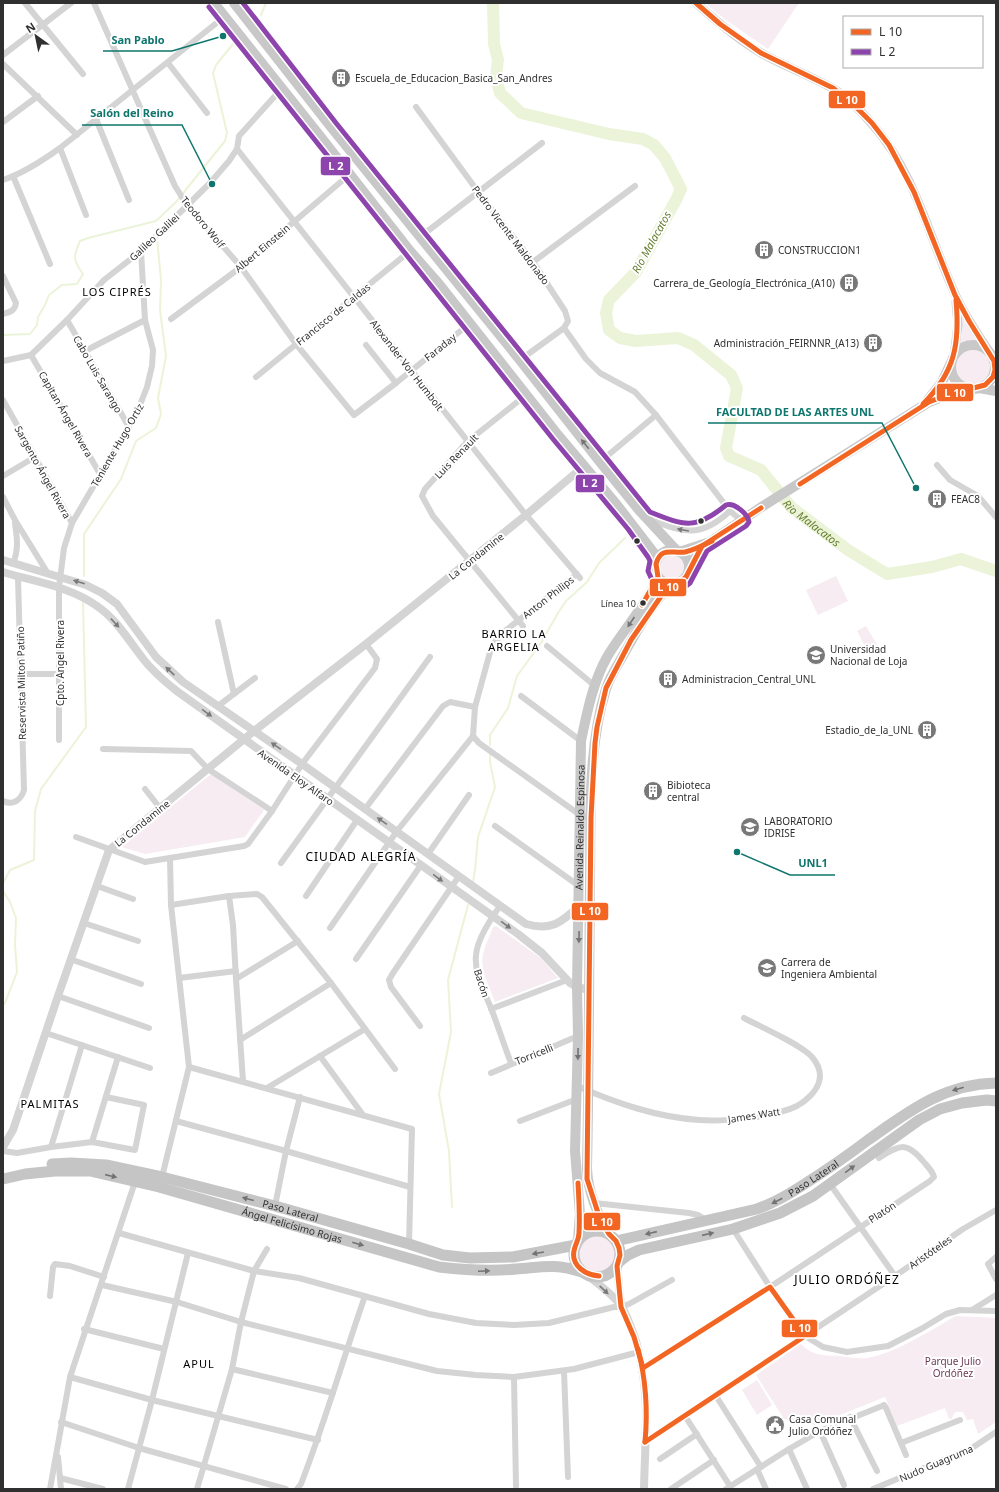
<svg xmlns="http://www.w3.org/2000/svg" width="999" height="1492" font-family="'Noto Sans',sans-serif">
  <rect width="100%" height="100%" fill="#fff"/>
  <g fill="#f6ecf2">
    <polygon points="705,3 799,3 768,49 726,20"/>
    <polygon points="961,315 966,325 977,341 970,341 960,345 962,334"/>
    <circle cx="973" cy="367" r="18"/>
    <circle cx="672" cy="567" r="12"/>
    <polygon points="836,576 848,601 818,615 806,590"/>
    <polygon points="866,626 879,648 869,654 857,631"/>
    <polygon points="211,774 264,810 245,837 145,854 122,847"/>
    <path d="M496 926 542 959 558 978 495 1002C489 986 480 971 483 954 485 945 490 936 493 927Z"/>
    <circle cx="597" cy="1253" r="20"/>
    <path d="M956 1316 996 1318V1422L978 1434 973 1419 967 1420 963 1412H956L953 1415 952 1419H949L945 1408 897 1426 885 1397 815 1425 784 1419 756 1375 801 1344C813 1356 822 1355 838 1356 849 1357 862 1360 872 1357 899 1351 931 1330 956 1316Z"/>
    <polygon points="757,1380 772,1405 757,1415 742,1390"/>
  </g>
  <g fill="none" stroke-linecap="round" stroke-linejoin="round">
    <g stroke="#ebf4d8" stroke-width="2">
      <polyline points="261,15 266,3"/>
      <path d="M3 335 30 334 37 325 38 317 45 305 49 295 62 285 77 284 83 274C73 260 73 257 80 241L88 238 156 221 176 202 225 141 227 133 213 73 216 65 233 44"/>
      <polyline points="84,576 84,534 121,479 136,441 156,428 161,414 158,398 166,356 160,310 161,280 157,238"/>
      <polyline points="490,745 490,735 508,708 517,676 541,643 558,613 566,601 587,582 599,563 625,538"/>
      <polyline points="473,882 475,870 478,837 495,787 490,762 490,754"/>
      <polyline points="3,883 10,870 34,860 35,811 41,789 86,727 83,602"/>
      <polyline points="3,891 10,902 16,918 15,945 17,972 5,1003 3,1005"/>
      <polyline points="452,1207 449,1151 439,1094 451,1032 448,980 468,905"/>
    </g>
    <path stroke="#ebf4d8" stroke-width="12" id="s1" d="M493 3 494 44 498 60 496 76 500 93 521 113 609 134 643 139 654 145 665 158 681 189 676 200 636 272 609 300 606 313 609 330 620 338 636 341 678 338 694 345 731 375 737 388 726 448 729 456 761 470 791 507 848 550 887 574 932 567 961 559 996 571"/>
    <g stroke="#d4d4d4" stroke-width="6">
      <polyline points="25,3 83,74"/>
      <polyline points="94,3 175,186 187,205 241,267 296,344 354,415 396,383 469,324"/>
      <polyline points="3,55 71,3"/>
      <polyline points="168,63 207,113"/>
      <polyline points="3,64 77,135"/>
      <polyline points="416,107 479,193 533,262 565,311 568,321 564,328 586,359 600,373 635,392 656,415 730,511 742,521"/>
      <polyline points="96,119 129,200"/>
      <polyline points="3,122 38,96"/>
      <polyline points="60,148 86,215"/>
      <polyline points="237,149 526,515 580,578"/>
      <polyline points="13,176 50,264"/>
      <path d="M3 180C24 173 42 161 60 148L224 17"/>
      <polyline points="420,237 542,143"/>
      <polyline points="533,262 635,186"/>
      <path d="M3 276 16 303C15 311 10 312 3 314"/>
      <polyline points="171,319 241,267 350,174"/>
      <polyline points="67,320 129,427"/>
      <polyline points="366,345 396,383"/>
      <polyline points="85,351 145,320"/>
      <polyline points="31,355 100,474"/>
      <polyline points="520,360 564,328"/>
      <polyline points="3,361 31,355 67,320 104,280 141,251 210,183 229,161 237,149 239,136 275,96 279,86"/>
      <polyline points="256,377 410,251"/>
      <polyline points="3,400 72,523"/>
      <polyline points="600,462 656,415"/>
      <polyline points="937,465 950,480 978,496 996,517"/>
      <polyline points="3,476 35,457"/>
      <polyline points="3,497 15,520 47,572"/>
      <path d="M651 520C685 533 701 538 730 511"/>
      <path d="M13 563C19 550 17 537 15 523"/>
      <polyline points="218,622 234,694"/>
      <polyline points="523,626 433,516 422,496 425,489 467,442 526,395"/>
      <polyline points="547,646 595,686"/>
      <polyline points="21,674 60,674"/>
      <polyline points="521,696 581,741"/>
      <polyline points="218,706 255,678"/>
      <polyline points="473,736 479,743 580,815 591,818"/>
      <polyline points="59,740 59,587 64,548 72,523 138,410 147,387 152,366 153,350 145,320 141,251"/>
      <polyline points="103,749 191,751 208,769 272,811"/>
      <polyline points="145,789 160,808"/>
      <path d="M3 801C13 806 21 800 24 790L18 577"/>
      <polyline points="365,809 443,706 450,702 475,707 492,645 505,631 577,574"/>
      <polyline points="495,826 579,886"/>
      <polyline points="76,837 145,862 244,846 248,844 272,811 302,764 375,668 377,659 366,644"/>
      <polyline points="428,854 469,795"/>
      <polyline points="281,863 430,657"/>
      <polyline points="97,886 133,899"/>
      <polyline points="229,896 233,925 236,979 298,941"/>
      <polyline points="306,896 357,820"/>
      <polyline points="171,905 229,896 257,894 262,897 331,983 395,1069"/>
      <path d="M500 906C491 918 477 940 476 955 474 974 484 991 491 1008 498 1026 504 1045 511 1063"/>
      <polyline points="84,923 138,941"/>
      <polyline points="330,928 397,831 473,736 475,707"/>
      <polyline points="70,959 141,984"/>
      <polyline points="356,959 421,865"/>
      <polyline points="179,978 236,971"/>
      <polyline points="236,979 243,1081"/>
      <polyline points="58,996 149,1028"/>
      <polyline points="491,1009 567,980"/>
      <polyline points="420,1026 391,987 389,980 393,973 459,876"/>
      <polyline points="46,1033 150,1068"/>
      <polyline points="240,1040 331,983"/>
      <polyline points="320,1056 363,1115"/>
      <polyline points="189,1067 412,1129 409,1244"/>
      <polyline points="491,1073 578,1036"/>
      <path d="M577 1086C616 1103 656 1117 699 1120 725 1122 774 1117 797 1106 806 1101 816 1092 819 1082 822 1072 818 1064 812 1057 800 1044 761 1027 744 1018"/>
      <polyline points="267,1088 365,1029"/>
      <polyline points="176,1121 286,1151 410,1187"/>
      <polyline points="520,1121 577,1099"/>
      <polyline points="92,1142 118,1057"/>
      <polyline points="51,1147 82,1045"/>
      <polyline points="3,1151 17,1153 51,1147 92,1142 135,1150 144,1105 106,1097"/>
      <polyline points="162,1177 189,1067 171,905 170,858"/>
      <polyline points="830,1184 895,1276"/>
      <polyline points="594,1203 689,1213 698,1215 706,1220"/>
      <polyline points="275,1206 286,1151 300,1097"/>
      <polyline points="733,1229 770,1287 805,1336 823,1347 847,1352 888,1346 921,1329 946,1314 960,1310 996,1311"/>
      <polyline points="119,1233 254,1271 299,1278 429,1314 476,1323 514,1325 549,1323 614,1307 621,1307 629,1304 672,1280"/>
      <polyline points="996,1257 988,1264 996,1279"/>
      <polyline points="102,1285 177,1302 241,1322 437,1371 476,1375 514,1377 574,1369 639,1352"/>
      <polyline points="50,1296 53,1267 55,1264 70,1266 104,1277"/>
      <polyline points="972,1310 996,1295"/>
      <polyline points="84,1329 164,1349"/>
      <path d="M643 1368 770 1287 930 1181 934 1177C932 1170 927 1166 923 1161 906 1141 899 1145 879 1158"/>
      <polyline points="232,1369 333,1393"/>
      <polyline points="564,1371 568,1477"/>
      <polyline points="70,1377 152,1400 318,1440"/>
      <polyline points="514,1377 516,1486"/>
      <polyline points="716,1396 761,1467"/>
      <polyline points="685,1416 730,1486"/>
      <polyline points="850,1417 877,1471"/>
      <polyline points="61,1422 139,1448 286,1489"/>
      <polyline points="820,1431 844,1485"/>
      <polyline points="645,1442 895,1276 963,1229 996,1210"/>
      <polyline points="901,1443 960,1420"/>
      <polyline points="789,1449 807,1489"/>
      <polyline points="58,1457 61,1489"/>
      <polyline points="660,1459 697,1434"/>
      <polyline points="757,1469 766,1489"/>
      <polyline points="60,1478 103,1489"/>
      <polyline points="50,1489 70,1377 135,1182"/>
      <polyline points="128,1489 152,1400 188,1253"/>
      <polyline points="197,1489 232,1369 241,1322 254,1271 267,1249"/>
      <path d="M297 1489 301 1484C325 1422 343 1359 365 1296"/>
      <polyline points="671,1489 714,1460"/>
      <polyline points="726,1489 789,1449 820,1431 882,1406 884,1405 886,1408 906,1455"/>
      <polyline points="873,1489 972,1448 996,1432"/>
    </g>
    <g stroke="#d4d4d4" stroke-width="8">
      <path d="M3 560 86 585 102 593 117 604 156 657 183 682 302 764 526 924C551 931 561 923 579 906"/>
      <path d="M3 572C35 582 69 586 97 606 116 619 127 638 141 656 151 670 164 681 178 692L518 934 542 953 570 983 577 987 589 990"/>
      <polyline points="3,1147 13,1130 58,996 109,850 254,731 366,644 526,515 584,466"/>
      <polyline points="617,1266 621,1307"/>
      <path d="M586 1274C598 1284 613 1294 622 1307 628 1317 632 1330 636 1341 651 1393 645 1437 644 1489"/>
    </g>
    <g stroke="#cecece" stroke-width="9">
      <path d="M696 3C716 21 737 39 761 53 784 66 809 75 832 88 846 96 862 112 872 124 915 172 929 237 955 294 965 316 978 335 991 354"/>
      <polyline points="954,356 958,325 956,302"/>
    </g>
    <g stroke="#c8c8c8" stroke-width="10">
      <polyline points="214,3 320,136 410,251 439,284 558,435 617,505 654,553 657,560"/>
      <polyline points="234,3 331,127 520,360 600,462 639,510 677,551"/>
      <circle cx="973" cy="367" r="22"/>
      <polyline points="979,388 996,391"/>
      <polyline points="927,401 942,382 951,363"/>
      <circle cx="672" cy="567" r="17"/>
      <polyline points="679,552 710,542 763,506 929,402 950,394 972,389"/>
      <polyline points="689,569 702,546"/>
      <path d="M609 1234C597 1213 588 1193 587 1168 589 1073 589 978 590 883 591 819 587 750 606 689 609 679 615 669 621 659 634 636 652 602 672 584"/>
      <path id="s2" d="M578 1240 580 1214 575 1151 578 1036 577 987 581 741C587 712 593 682 607 657 623 630 646 606 658 577"/>
    </g>
    <g stroke="#c5c5c5" stroke-width="11">
      <path id="s3" d="M52 1164 71 1163 106 1165 162 1177 275 1206 409 1244 443 1255 470 1258 513 1257 576 1245"/>
      <path id="s4" d="M3 1179 25 1174 55 1171H90L159 1187 439 1267C465 1270 489 1272 516 1269 543 1267 554 1263 582 1272"/>
      <circle cx="597" cy="1254" r="23"/>
      <path id="s5" d="M616 1241 757 1209C774 1203 788 1195 803 1185 825 1171 847 1156 868 1140 909 1111 944 1084 996 1083"/>
      <polyline points="619,1262 628,1255 639,1250 733,1229 780,1213 813,1196 919,1120 940,1109 962,1103 987,1100 996,1101"/>
    </g>
    <defs>
      <g id="bus-1">
        <polyline points="696,3 720,24 761,53 833,88 857,108 872,123 889,145 914,192 955,295 969,321 994,361 995,370 993,377 985,385 947,395 929,402 800,484"/>
        <path d="M923 404C955 372 960 344 956 300"/>
        <path d="M642 605 658 577 656 564C661 546 672 554 685 552 694 550 704 545 712 541"/>
        <path d="M578 1183C579 1200 580 1216 579 1233 579 1240 575 1244 574 1251 571 1266 586 1275 599 1276"/>
        <path d="M638 1349C646 1380 648 1410 645 1442"/>
        <polyline points="643,1368 634,1337 621,1307 617,1266 620,1255 619,1248 616,1241 609,1234 600,1219 587,1179 591,818 595,743 597,727 606,688 631,640 664,592 672,584 679,583 686,577 702,546 761,508"/>
        <polyline points="643,1368 770,1287 805,1336 645,1442"/>
      </g>
      <path id="bus-2" d="M209 7 553 439 628 529 648 557 650 561 648 571 653 582 662 589 672 591 681 590 690 583 707 551 746 526 749 522C748 514 734 502 726 505 696 530 685 526 650 512L336 123 243 3"/>
    </defs>
    <use href="#bus-1" stroke="#fff" stroke-width="8"/>
    <use href="#bus-2" stroke="#fff" stroke-width="8"/>
    <use href="#bus-1" stroke="#f26522" stroke-width="5"/>
    <use href="#bus-2" stroke="#8e44ad" stroke-width="5"/>
  </g>
  <defs><path id="oneway-solid" d="M-6-.8H1V-3.2L6.5 0L1 3.2V.8H-6Z"/></defs>
  <g fill="#747474">
    <use href="#oneway-solid" transform="translate(585 444) rotate(-129)"/>
    <use href="#oneway-solid" transform="translate(631 622) rotate(124)"/>
    <use href="#oneway-solid" transform="translate(579 937) rotate(91)"/>
    <use href="#oneway-solid" transform="translate(578 1054) rotate(91)"/>
  </g>
  <g fill="#7a7a7a">
    <use href="#oneway-solid" transform="translate(683 530) rotate(-170)"/>
    <use href="#oneway-solid" transform="translate(79 582) rotate(-162)"/>
    <use href="#oneway-solid" transform="translate(115 623) rotate(47)"/>
    <use href="#oneway-solid" transform="translate(170 671) rotate(-137)"/>
    <use href="#oneway-solid" transform="translate(207 713) rotate(36)"/>
    <use href="#oneway-solid" transform="translate(276 746) rotate(-145)"/>
    <use href="#oneway-solid" transform="translate(382 821) rotate(-145)"/>
    <use href="#oneway-solid" transform="translate(438 878) rotate(36)"/>
    <use href="#oneway-solid" transform="translate(506 925) rotate(36)"/>
    <use href="#oneway-solid" transform="translate(604 1290) rotate(43)"/>
  </g>
  <g fill="#737373">
    <use href="#oneway-solid" transform="translate(958 1089) rotate(164)"/>
    <use href="#oneway-solid" transform="translate(850 1169) rotate(-36)"/>
    <use href="#oneway-solid" transform="translate(111 1176) rotate(13)"/>
    <use href="#oneway-solid" transform="translate(248 1199) rotate(-165)"/>
    <use href="#oneway-solid" transform="translate(777 1201) rotate(153)"/>
    <use href="#oneway-solid" transform="translate(651 1233) rotate(167)"/>
    <use href="#oneway-solid" transform="translate(708 1234) rotate(-13)"/>
    <use href="#oneway-solid" transform="translate(358 1244) rotate(16)"/>
    <use href="#oneway-solid" transform="translate(538 1253) rotate(170)"/>
    <use href="#oneway-solid" transform="translate(484 1271) rotate(-2)"/>
  </g>
  <defs>
    <symbol id="building-disc" viewBox="-11 -11 22 22"><circle r="9.5" fill="#787878" stroke="#fff"/><path d="M-4-6H4V6H1V3H-1V6H-4ZM-2.5-4.3h1.7v1.8h-1.7ZM.8-4.3h1.7v1.8H.8ZM-2.5-1h1.7V.8h-1.7ZM.8-1h1.7V.8H.8Z" fill="#fff"/></symbol>
    <symbol id="university-disc" viewBox="-11 -11 22 22"><circle r="9.5" fill="#787878" stroke="#fff"/><path d="M0-5L7-2L0 1L-7-2ZM-4 1L0 2.5L4 1V4Q0 6-4 4Z" fill="#fff"/></symbol>
    <symbol id="civic-disc" viewBox="-11 -11 22 22"><circle r="9.5" fill="#787878" stroke="#fff"/><path d="M-.6-6.5H3V-4.5H.6V-3L4-1V1h2V6H-6V1h2V-1L-.6-3ZM-1.2 2.5V6h2.4V2.5Z" fill="#fff"/></symbol>
  </defs>
  <g fill-rule="evenodd">
    <use href="#building-disc" x="330" y="67" width="22" height="22"/>
    <use href="#building-disc" x="753" y="239" width="22" height="22"/>
    <use href="#building-disc" x="838" y="272" width="22" height="22"/>
    <use href="#building-disc" x="862" y="332" width="22" height="22"/>
    <use href="#building-disc" x="926" y="488" width="22" height="22"/>
    <use href="#university-disc" x="805" y="644" width="22" height="22"/>
    <use href="#building-disc" x="657" y="668" width="22" height="22"/>
    <use href="#building-disc" x="916" y="719" width="22" height="22"/>
    <use href="#building-disc" x="642" y="780" width="22" height="22"/>
    <use href="#university-disc" x="739" y="816" width="22" height="22"/>
    <use href="#university-disc" x="756" y="957" width="22" height="22"/>
    <use href="#civic-disc" x="764" y="1414" width="22" height="22"/>
  </g>
  <g fill="#303030" stroke="#fff" stroke-width="1.5">
    <circle cx="701" cy="521" r="3.5"/>
    <circle cx="637" cy="541" r="3.5"/>
    <circle cx="643" cy="603" r="3.5"/>
  </g>
  <g text-anchor="middle" dominant-baseline="central" stroke-width="4" stroke-linejoin="round" paint-order="stroke">
    <g font-size="9" fill="#303030" stroke="#fff" text-anchor="end">
      <text x="636" y="603">Línea 10</text>
    </g>
    <g font-size="10" fill="#303030" stroke="#fff" text-anchor="start">
      <text x="355" y="78">Escuela_de_Educacion_Basica_San_Andres</text>
      <text x="778" y="250">CONSTRUCCION1</text>
      <text x="835" y="283" text-anchor="end">Carrera_de_Geología_Electrónica_(A10)</text>
      <text x="859" y="343" text-anchor="end">Administración_FEIRNNR_(A13)</text>
      <text x="951" y="499">FEAC8</text>
      <text x="830" y="649">Universidad<tspan x="830" dy="12">Nacional de Loja</tspan></text>
      <text x="682" y="679">Administracion_Central_UNL</text>
      <text x="913" y="730" text-anchor="end">Estadio_de_la_UNL</text>
      <text x="667" y="785">Bibioteca<tspan x="667" dy="12">central</tspan></text>
      <text x="764" y="821">LABORATORIO<tspan x="764" dy="12">IDRISE</tspan></text>
      <text x="781" y="962">Carrera de<tspan x="781" dy="12">Ingeniera Ambiental</tspan></text>
      <text x="789" y="1419">Casa Comunal<tspan x="789" dy="12">Julio Ordóñez</tspan></text>
    </g>
    <g font-size="10" fill="#303030" stroke="#fff">
      <text transform="translate(203 222) rotate(51)">Teodoro Wolf</text>
      <text transform="translate(511 235) rotate(53)">Pedro Vicente Maldonado</text>
      <text transform="translate(154 237) rotate(-43)">Galileo Galilei</text>
      <text transform="translate(262 248) rotate(-40)">Albert Einstein</text>
      <text transform="translate(333 314) rotate(-39)">Francisco de Caldas</text>
      <text transform="translate(440 347) rotate(-39)">Faraday</text>
      <text transform="translate(407 365) rotate(52)">Alexander Von Humbolt</text>
      <text transform="translate(98 374) rotate(60)">Cabo Luis Sarango</text>
      <text transform="translate(66 414) rotate(60)">Capitan Ángel Rivera</text>
      <text transform="translate(117 445) rotate(-60)">Teniente Hugo Ortiz</text>
      <text transform="translate(456 456) rotate(-46)">Luis Renault</text>
      <text transform="translate(43 472) rotate(61)">Sargento Ángel Rivera</text>
      <text transform="translate(476 556) rotate(-39)">La Condamine</text>
      <text transform="translate(548 597) rotate(-38)">Anton Philips</text>
      <text transform="translate(60 663) rotate(-90)">Cpto. Angel Rivera</text>
      <text transform="translate(21 683) rotate(-91)">Reservista Milton Patiño</text>
      <text transform="translate(296 777) rotate(35)">Avenida Eloy Alfaro</text>
      <text transform="translate(142 823) rotate(-39)">La Condamine</text>
      <text stroke="none"><textPath href="#s2" startOffset="413">Avenida Reinaldo Espinosa</textPath></text>
      <text transform="translate(482 983) rotate(72)">Bacón</text>
      <text transform="translate(534 1054) rotate(-22)">Torricelli</text>
      <text transform="translate(754 1115) rotate(-9)">James Watt</text>
      <text stroke="none"><textPath href="#s5" startOffset="209">Paso Lateral</textPath></text>
      <text stroke="none"><textPath href="#s3" startOffset="244">Paso Lateral</textPath></text>
      <text transform="translate(882 1212) rotate(-33)">Platón</text>
      <text stroke="none"><textPath href="#s4" startOffset="297">Ángel Felicísimo Rojas</textPath></text>
      <text transform="translate(930 1252) rotate(-35)">Aristóteles</text>
      <text transform="translate(936 1463) rotate(-23)">Nudo Guagruma</text>
    </g>
    <g font-size="10" fill="#703957" stroke="#fff">
      <text x="953" y="1361">Parque Julio<tspan x="953" dy="12">Ordóñez</tspan></text>
    </g>
    <g font-size="11" font-style="italic" fill="#667e2f" stroke="#fff">
      <text transform="translate(651 242) rotate(-61)">Rio Malacatos</text>
      <text stroke="none"><textPath href="#s1" startOffset="803">Rio Malacatos</textPath></text>
    </g>
    <g font-size="11" letter-spacing="1" fill="#000" stroke="#fff">
      <text x="117" y="291">LOS CIPRÉS</text>
      <text x="514" y="633">BARRIO LA<tspan x="514" dy="13">ARGELIA</tspan></text>
      <text x="50" y="1103">PALMITAS</text>
      <text x="199" y="1363">APUL</text>
    </g>
    <g font-size="12" letter-spacing="1" fill="#000" stroke="#fff">
      <text x="361" y="856">CIUDAD ALEGRÍA</text>
      <text x="847" y="1279">JULIO ORDÓÑEZ</text>
    </g>
  </g>
  <path fill="none" stroke="#0f766e" stroke-width="1.5" d="M223 36L172 51H103M212 184L182 125H82M916 488L882 423H708M737 852L790 875H835"/>
  <g fill="#0f766e" stroke="#fff" stroke-width="1.5">
    <circle cx="223" cy="36" r="4"/>
    <circle cx="212" cy="184" r="4"/>
    <circle cx="916" cy="488" r="4"/>
    <circle cx="737" cy="852" r="4"/>
  </g>
  <g font-size="11" text-anchor="middle" font-weight="bold" fill="#0f766e" stroke="#fff" stroke-width="4" stroke-linejoin="round" paint-order="stroke">
    <text x="138" y="44">San Pablo</text>
    <text x="132" y="117">Salón del Reino</text>
    <text x="795" y="416">FACULTAD DE LAS ARTES UNL</text>
    <text x="813" y="867">UNL1</text>
  </g>
  <g stroke="#fff" stroke-width="1.5">
    <rect x="828" y="90" width="38" height="19" rx="4" fill="#f26522"/>
    <rect x="320" y="156" width="31" height="20" rx="4" fill="#8e44ad"/>
    <rect x="936" y="383" width="38" height="19" rx="4" fill="#f26522"/>
    <rect x="575" y="474" width="30" height="19" rx="4" fill="#8e44ad"/>
    <rect x="649" y="578" width="38" height="19" rx="4" fill="#f26522"/>
    <rect x="571" y="902" width="38" height="19" rx="4" fill="#f26522"/>
    <rect x="583" y="1212" width="38" height="19" rx="4" fill="#f26522"/>
    <rect x="781" y="1319" width="37" height="19" rx="4" fill="#f26522"/>
  </g>
  <g font-size="11" text-anchor="middle" font-weight="bold" fill="#fff">
    <text x="847" y="104">L 10</text>
    <text x="336" y="170">L 2</text>
    <text x="955" y="397">L 10</text>
    <text x="590" y="487">L 2</text>
    <text x="668" y="591">L 10</text>
    <text x="590" y="915">L 10</text>
    <text x="602" y="1226">L 10</text>
    <text x="800" y="1332">L 10</text>
  </g>
  <rect width="999" height="1492" fill="none" stroke="#303030" stroke-width="8"/>
  <rect x="843" y="16" width="140" height="52" fill="#ffffff" stroke="#acacac"/>
  <rect x="851" y="29" width="20" height="6" fill="#f26522" stroke="#acacac"/>
  <text x="879" y="36" font-size="12" fill="#303030">L 10</text>
  <rect x="851" y="49" width="20" height="6" fill="#8e44ad" stroke="#acacac"/>
  <text x="879" y="56" font-size="12" fill="#303030">L 2</text>
  <g transform="translate(36 36) rotate(327)" stroke="#ffffff" stroke-width="3" paint-order="stroke">
  <path d="M0-3L7 15L0 10L-7 15Z" fill="#303030"/>
  <text y="-6" font-size="11" font-weight="bold" text-anchor="middle" fill="#303030">N</text>
  </g>
</svg>
